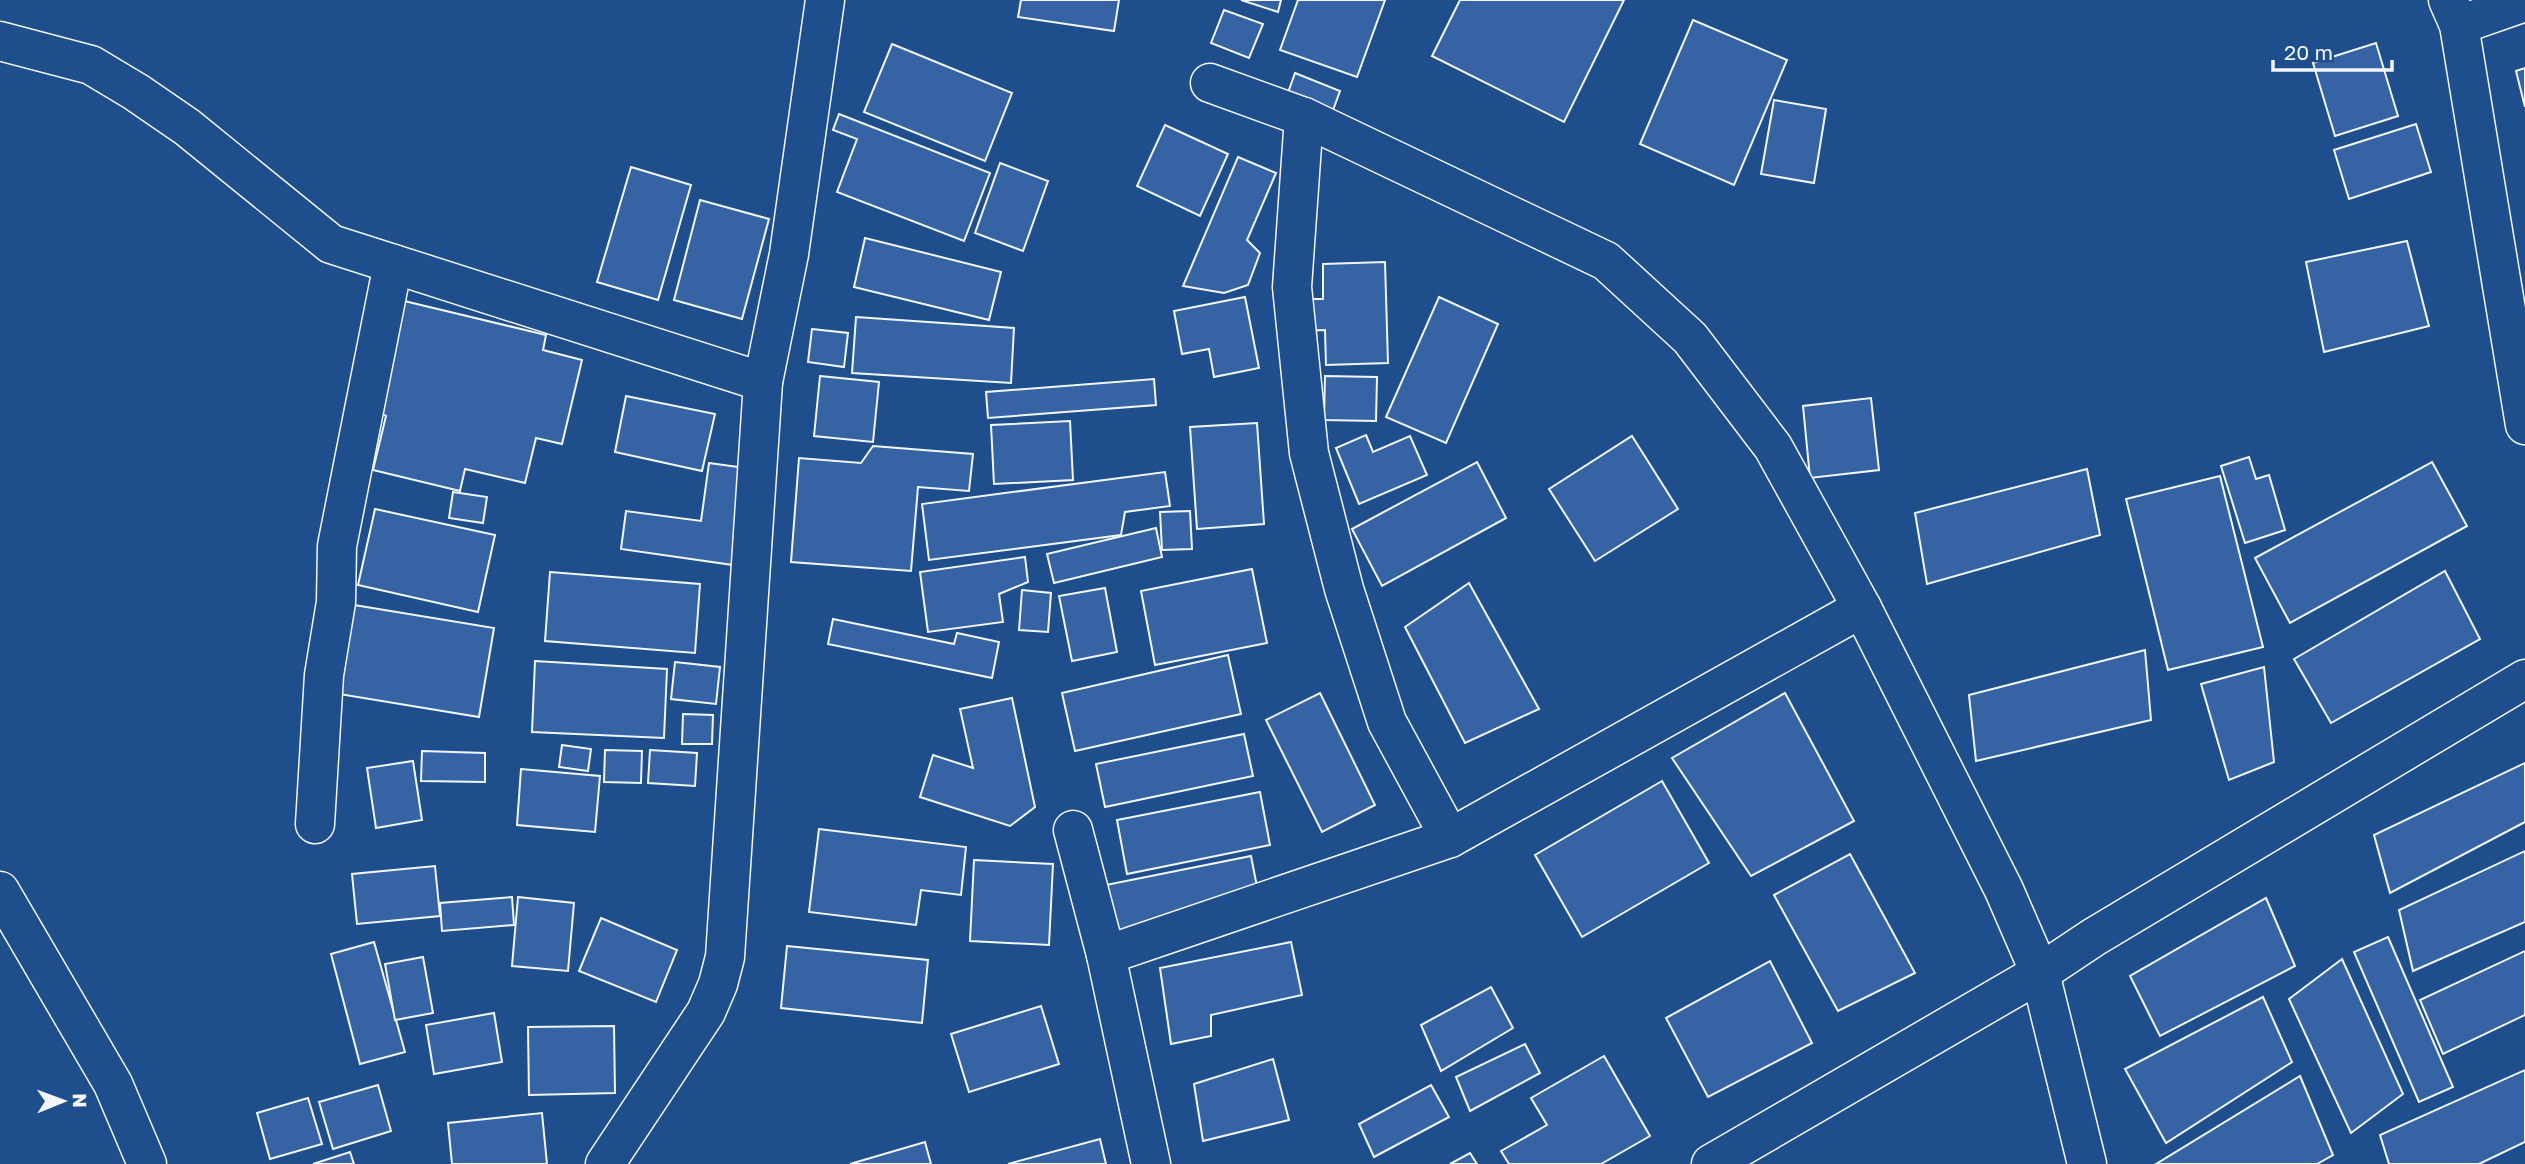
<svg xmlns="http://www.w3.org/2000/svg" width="2525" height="1164" font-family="'Golos Text',sans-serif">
  <rect width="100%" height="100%" fill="#1f4e8c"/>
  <g fill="#3563a3" stroke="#f2f6ff" stroke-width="2">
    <polygon points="1021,0 1119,0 1114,31 1018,17"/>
    <polygon points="1241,0 1281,0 1278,12"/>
    <polygon points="1298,0 1385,0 1357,77 1280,50"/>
    <polygon points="1460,0 1624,0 1564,122 1432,56"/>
    <polygon points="1224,10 1263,24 1249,58 1211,43"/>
    <polygon points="1693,20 1787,60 1734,185 1640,144"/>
    <polygon points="2376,43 2398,116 2335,136 2313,63"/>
    <polygon points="892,44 1012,93 985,161 864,112"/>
    <polygon points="2525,68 2525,107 2516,71"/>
    <polygon points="1295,73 1340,91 1329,121 1284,104"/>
    <polygon points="1774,100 1826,109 1814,183 1761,174"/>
    <polygon points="839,114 990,173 964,241 837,192 857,139 833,130"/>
    <polygon points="2416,124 2431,172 2349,199 2334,150"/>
    <polygon points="1165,125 1228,154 1200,216 1137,186"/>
    <polygon points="1238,157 1276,173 1247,240 1260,253 1248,285 1224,293 1183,286"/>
    <polygon points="1000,163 1048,181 1023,251 975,233"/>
    <polygon points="631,167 691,185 658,300 597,282"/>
    <polygon points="700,200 769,219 742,319 674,300"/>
    <polygon points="865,238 1001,272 989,320 854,287"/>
    <polygon points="2407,241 2429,326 2324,352 2306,262"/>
    <polygon points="1385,262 1388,363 1326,365 1325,330 1301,331 1300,299 1323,299 1323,264"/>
    <polygon points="1245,297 1259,368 1214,377 1209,349 1182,354 1174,311"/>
    <polygon points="1439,297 1498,324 1446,443 1386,417"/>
    <polygon points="396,299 546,335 543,350 582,360 562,444 536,438 525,483 465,469 460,491 373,470 386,416 370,407"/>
    <polygon points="856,317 1014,328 1011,383 852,373"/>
    <polygon points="812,329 848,333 844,367 808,362"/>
    <polygon points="820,376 879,382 873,442 814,436"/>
    <polygon points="1325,376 1377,377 1376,421 1324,420"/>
    <polygon points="1154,379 1156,405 988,418 986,392"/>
    <polygon points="626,396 715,414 702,471 615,452"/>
    <polygon points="1871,398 1879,470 1810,478 1803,406"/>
    <polygon points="1070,421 1073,480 994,484 991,425"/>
    <polygon points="1257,423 1264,524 1197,529 1190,427"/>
    <polygon points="1366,435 1373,452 1410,436 1427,475 1359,504 1336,448"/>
    <polygon points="1632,436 1678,509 1595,561 1549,489"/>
    <polygon points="873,446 973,454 969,491 918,487 911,571 791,562 799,458 861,463"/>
    <polygon points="2249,457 2256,479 2269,475 2285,530 2245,543 2221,466"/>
    <polygon points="1477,462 1506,518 1382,586 1352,529"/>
    <polygon points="2432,462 2467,526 2290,623 2255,558"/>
    <polygon points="709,463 746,468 733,565 621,549 626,511 701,521"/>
    <polygon points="2087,469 2100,535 1927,584 1915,513"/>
    <polygon points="1165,472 1170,506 1125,512 1121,535 929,560 922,504"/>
    <polygon points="2220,476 2263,647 2168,670 2126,499"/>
    <polygon points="453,492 487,497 483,523 449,518"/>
    <polygon points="375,509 495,535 478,612 358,585"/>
    <polygon points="1190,511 1192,549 1162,550 1160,512"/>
    <polygon points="1156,528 1162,557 1054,583 1047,554"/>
    <polygon points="1025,557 1028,582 999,594 1003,622 928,632 920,572"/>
    <polygon points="1252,569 1267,643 1155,665 1141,591"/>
    <polygon points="2445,571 2480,639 2331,723 2294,659"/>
    <polygon points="550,572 700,584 695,653 545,641"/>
    <polygon points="1469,583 1539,709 1465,743 1405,627"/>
    <polygon points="1105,588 1117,652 1072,661 1059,596"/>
    <polygon points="1022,590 1051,593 1048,632 1019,630"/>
    <polygon points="336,602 494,628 479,717 339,694"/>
    <polygon points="833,619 954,644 957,633 999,642 992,678 828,644"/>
    <polygon points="2145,650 2151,720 1976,761 1969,695"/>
    <polygon points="1228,655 1241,714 1075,751 1062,693"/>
    <polygon points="535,661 667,669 664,738 532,732"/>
    <polygon points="675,662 720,667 716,704 671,699"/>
    <polygon points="2264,667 2274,762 2229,780 2201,684"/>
    <polygon points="1320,693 1375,805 1322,832 1266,720"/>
    <polygon points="1785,693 1854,821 1751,876 1672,758"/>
    <polygon points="1012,698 1035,807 1010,826 920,797 933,755 973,768 960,709"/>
    <polygon points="683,714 713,715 712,744 682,744"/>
    <polygon points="1244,734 1253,776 1105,807 1096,764"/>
    <polygon points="562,745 591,749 588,771 559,767"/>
    <polygon points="605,750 642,751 641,783 604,782"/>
    <polygon points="650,750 697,753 695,786 648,783"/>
    <polygon points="422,751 485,753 485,782 421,781"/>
    <polygon points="413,761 422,820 376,828 367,768"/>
    <polygon points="2525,763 2525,822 2390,893 2374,835"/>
    <polygon points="521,769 600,776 595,832 517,825"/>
    <polygon points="1662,781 1709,863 1582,937 1535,855"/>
    <polygon points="1260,792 1270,845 1127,874 1117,820"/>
    <polygon points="819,829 966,847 961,895 921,890 916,925 809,912"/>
    <polygon points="2525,851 2525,922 2413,971 2399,910"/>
    <polygon points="1850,854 1915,973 1838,1011 1774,895"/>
    <polygon points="1251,856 1260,902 1106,934 1096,887"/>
    <polygon points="974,860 1053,864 1049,945 970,941"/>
    <polygon points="435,866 440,916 357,924 352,874"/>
    <polygon points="512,897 514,925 442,931 440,903"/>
    <polygon points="518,897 574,903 568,971 512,966"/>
    <polygon points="2266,898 2295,966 2160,1036 2130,976"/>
    <polygon points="601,918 677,950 656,1002 579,971"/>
    <polygon points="2388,937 2453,1087 2419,1102 2354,952"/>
    <polygon points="374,942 405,1052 360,1064 331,954"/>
    <polygon points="1291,942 1302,995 1211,1015 1211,1036 1171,1044 1160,968"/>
    <polygon points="787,946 928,960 922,1023 781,1008"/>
    <polygon points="2525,951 2525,1015 2443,1054 2420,1000"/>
    <polygon points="423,957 433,1013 395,1020 385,964"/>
    <polygon points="2342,959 2403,1094 2351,1133 2289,999"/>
    <polygon points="1770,961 1812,1043 1708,1097 1666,1018"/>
    <polygon points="1491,987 1513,1028 1441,1071 1421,1025"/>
    <polygon points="2263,997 2292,1062 2166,1143 2125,1069"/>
    <polygon points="1041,1006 1059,1064 969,1092 951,1034"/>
    <polygon points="494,1013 502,1062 434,1074 426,1025"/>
    <polygon points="614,1026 615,1093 529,1095 528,1027"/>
    <polygon points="1525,1044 1540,1073 1470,1111 1456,1077"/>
    <polygon points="1604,1056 1650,1136 1601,1164 1509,1164 1501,1151 1547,1125 1531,1098"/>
    <polygon points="1273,1059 1289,1120 1203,1141 1194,1084"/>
    <polygon points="2525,1070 2525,1142 2479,1164 2389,1164 2380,1135"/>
    <polygon points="2300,1076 2333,1155 2317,1164 2156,1164"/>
    <polygon points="378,1085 391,1131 333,1149 319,1102"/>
    <polygon points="1431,1085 1449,1117 1374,1157 1359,1124"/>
    <polygon points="308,1098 322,1144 270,1159 257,1113"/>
    <polygon points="542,1113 547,1164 452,1164 448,1123"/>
    <polygon points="1100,1139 1106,1164 1008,1164"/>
    <polygon points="925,1142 931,1164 850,1164"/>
    <polygon points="350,1152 354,1164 313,1164"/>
    <polygon points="1470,1153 1477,1164 1450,1164"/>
  </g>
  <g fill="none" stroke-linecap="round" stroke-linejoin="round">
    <defs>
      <g id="minor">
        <polyline points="2448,0 2459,25 2525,425"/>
        <polyline points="2459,25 2525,2"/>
        <polyline points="0,41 91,65 136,92 187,127 331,244 763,382"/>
        <polyline points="1210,83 1304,117 1606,261 1690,338 1773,447 1862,608 2004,890 2040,973 2087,1164"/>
        <polyline points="1304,117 1292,287 1309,453 1344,589 1387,722 1450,838"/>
        <polyline points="315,824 324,675 336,602 337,546 393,264"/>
        <polyline points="1073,830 1106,955 1151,1164"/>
        <polyline points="1106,955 1450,838 1862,608"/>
        <polyline points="605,1164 706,1012 718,984 725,957 763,382 789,254 825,0"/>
        <polyline points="1711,1164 2040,973 2094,937 2525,679"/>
      </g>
      <polyline id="major" points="0,891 113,1084 147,1164"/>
    </defs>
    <use href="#minor" stroke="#f2f6ff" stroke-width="41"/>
    <use href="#major" stroke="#f2f6ff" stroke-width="41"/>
    <use href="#minor" stroke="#1f4e8c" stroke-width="38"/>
    <use href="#major" stroke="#1f4e8c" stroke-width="38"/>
  </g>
  <g transform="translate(63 1101) rotate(89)" stroke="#1f4e8c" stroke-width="5" paint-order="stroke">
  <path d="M0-5L12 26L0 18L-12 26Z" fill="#f2f6ff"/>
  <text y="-10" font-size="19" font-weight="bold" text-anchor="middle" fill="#f2f6ff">N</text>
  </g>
  <path d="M2273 60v10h119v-10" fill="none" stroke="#f2f6ff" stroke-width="3.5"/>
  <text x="2284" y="60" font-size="21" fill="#f2f6ff" stroke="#1f4e8c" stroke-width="5" paint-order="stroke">20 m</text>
</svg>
